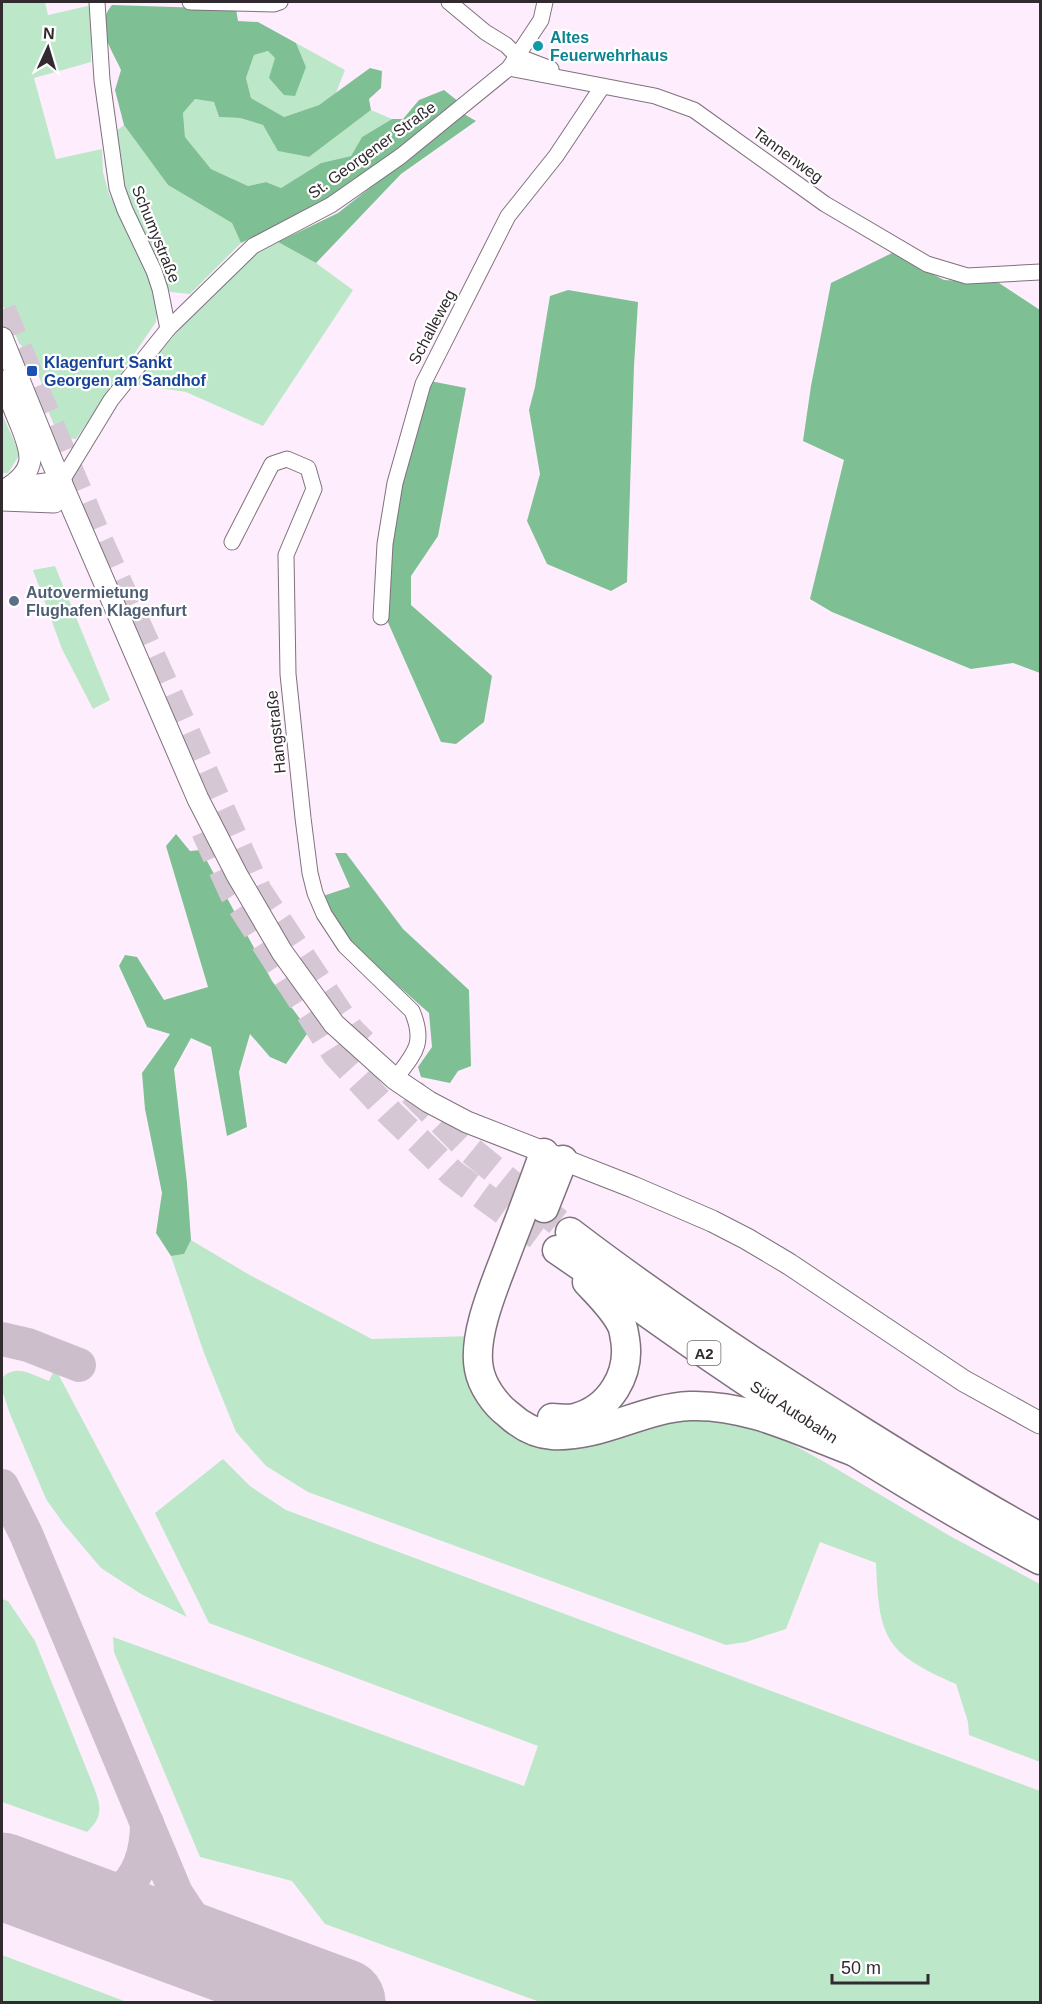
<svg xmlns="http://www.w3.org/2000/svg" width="1042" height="2004" font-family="Arial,sans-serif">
  <rect width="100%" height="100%" fill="#feeefd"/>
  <g fill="#bce8c9">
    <polygon points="2,2 45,2 48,15 92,5 91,62 34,78 56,159 102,149 103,172 109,194 154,282 158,303 156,322 76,439 59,437 49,413 45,392 32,359 19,343 2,304"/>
    <polygon points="296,43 345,70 336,93 319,105 284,117 251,98 246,78 254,55 268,51 275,58 306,67"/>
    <polygon points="195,99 214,102 219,117 240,118 263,125 279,151 309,157 371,110 392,119 362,137 351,156 321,163 281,188 266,182 248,186 211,169 185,137 183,113"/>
    <polygon points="124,125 168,185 232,223 241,243 190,294 170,292 130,208 119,171 115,132"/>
    <polygon points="278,242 316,263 353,290 263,426 186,392 133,384 191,316 249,257"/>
    <polygon points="2,414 20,454 8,473 2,473"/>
    <polygon points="55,566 110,700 93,709 62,649 33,570"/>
    <path d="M191 1240 248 1274 372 1339 472 1336 499 1419 688 1414 760 1426 835 1468 950 1536 1040 1584V1762L969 1735 968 1722 956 1684C885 1653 879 1639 876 1563L820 1542 786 1629 746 1642 726 1645 308 1492 266 1466 236 1432 204 1353 171 1256 184 1254Z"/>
    <path d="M55 1368 187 1617 141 1594 101 1568 63 1523 46 1499 10 1414 2 1390V1378C16 1363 32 1375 49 1381Z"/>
    <polygon points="223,1459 250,1486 286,1510 1040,1791 1040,2002 540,2002 325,1924 292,1881 200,1857 114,1652 113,1637 524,1786 538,1746 209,1623 155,1513"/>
    <path d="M2 1599 8 1601 35 1641 93 1785C101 1806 104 1816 87 1832L2 1802Z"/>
    <polygon points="2,1955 127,2002 2,2002"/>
  </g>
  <g fill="#7ebf93">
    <path d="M112 5 236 9 238 21 258 22 296 43 306 67 295 96 284 95 269 78 275 58 268 51 254 55 246 78 251 98 284 117 319 105 370 68 382 71 381 88 369 99 371 110 309 157 278 151 263 125 240 118 219 117 214 102 195 99 183 113 185 137 211 169 248 186 266 182 281 188 321 163 351 156 362 137 392 119H403L419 100 444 90 459 102 397 151 325 201 241 243 232 223 168 185 124 125 115 90 121 70C111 48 94 26 112 5Z"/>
    <polygon points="464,114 476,121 401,174 316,263 278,242 338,213"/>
    <polygon points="892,253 944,280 999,283 1040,310 1040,673 1013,663 971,669 832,612 810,599 844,460 803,441 811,386 831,283"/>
    <polygon points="568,290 638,302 634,366 627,582 611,591 547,564 527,521 540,474 529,410 535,387 550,296"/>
    <polygon points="430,381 466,388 438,536 411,576 411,605 492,676 484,722 456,744 441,742 386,618 390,550 401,486"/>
    <polygon points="176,834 190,851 201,850 272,981 309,1031 286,1064 270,1057 250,1034 239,1072 247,1127 227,1136 211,1047 191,1038 174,1069 187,1183 191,1240 184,1254 171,1256 156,1233 162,1193 145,1109 142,1073 170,1034 147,1027 119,966 125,955 137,957 164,1000 208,987 166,846"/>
    <polygon points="335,853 346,853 403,929 469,990 471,1066 458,1071 450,1083 421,1077 418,1067 432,1047 429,1013 352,945 330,916 323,896 350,887"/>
  </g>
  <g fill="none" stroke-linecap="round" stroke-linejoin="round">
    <g stroke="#ccbeca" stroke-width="34">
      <polyline points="2,1339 28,1345 79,1365"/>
      <path d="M2 1486 26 1534 176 1893C193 1921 210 1941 235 1963"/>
      <path d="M68 1901C83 1900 100 1901 115 1894 140 1881 147 1849 147 1823"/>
      <polyline points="228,1960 234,2002"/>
    </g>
    <polyline stroke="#ccbeca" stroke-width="87" points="2,1876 342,2002"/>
    <g stroke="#d5c7d4" stroke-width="28" stroke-dasharray="28 14" stroke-linecap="butt">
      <polyline points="2,310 96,534 258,891 350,1030 363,1043"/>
      <polyline points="205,831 233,893 336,1054 390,1113 452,1173 557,1250"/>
      <polyline points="412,1092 469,1149 570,1232"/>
    </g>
    <defs>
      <g id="street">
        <polyline points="190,2 274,4 280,2"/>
        <polyline points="449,2 485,32 506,45 517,56 551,69"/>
        <polyline points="509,68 655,96 694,110 825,204 927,264 967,276 1040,272"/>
        <polyline points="168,329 253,246 331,205 401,156 509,68 541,20 545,2"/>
        <polyline points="61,482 111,400 168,329 160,289 154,271 125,210 117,188 102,80 97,2"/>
        <path d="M232 542 272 464 287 459 308 468 314 489 286 555 288 674 303 818 310 873 315 893 324 914 345 946 412 1011C426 1044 414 1054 395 1079"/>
        <polyline points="381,617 385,544 395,483 423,384 508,216 556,156 602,87"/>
      </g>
      <g id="secondary">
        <polyline points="2,338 51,459 198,799 237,875 282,952 334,1024 395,1079 429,1102 467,1122 633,1187 712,1221 747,1239 789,1264 964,1381 1040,1423"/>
        <path d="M4 381C9 396 15 411 21 425 33 455 37 470 7 489"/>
        <polyline points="8,489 61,482"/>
        <polyline points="2,500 54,502 61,482"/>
      </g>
      <g id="highway">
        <path d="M544 1153C533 1184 521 1216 509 1247 497 1280 472 1334 479 1369 482 1386 495 1404 508 1414 520 1425 536 1434 552 1435 600 1438 642 1408 690 1406 748 1404 801 1432 855 1452"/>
        <polyline points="544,1208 563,1160"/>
        <path d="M570 1232C663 1303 761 1368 860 1430 919 1467 979 1504 1040 1537"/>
        <path d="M557 1250C606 1283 654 1318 703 1352 812 1427 924 1498 1040 1560"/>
        <path d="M552 1418C559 1418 568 1420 575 1418 610 1409 631 1374 625 1339 624 1335 624 1330 622 1326 615 1310 599 1295 587 1282"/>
      </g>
    </defs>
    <use href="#street" stroke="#7f717d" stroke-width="17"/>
    <use href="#secondary" stroke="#7f717d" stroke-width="23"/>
    <use href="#highway" stroke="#7f717d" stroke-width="31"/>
    <use href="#street" stroke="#fff" stroke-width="15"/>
    <use href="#secondary" stroke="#fff" stroke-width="21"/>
    <use href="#highway" stroke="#fff" stroke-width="28"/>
  </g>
  <circle fill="#0f9aa8" stroke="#fff" stroke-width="2" cx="538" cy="46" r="6"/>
  <rect fill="#1a4fb4" stroke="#fff" stroke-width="2" x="26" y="365" width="12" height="12" rx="3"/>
  <circle fill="#5c6f8a" stroke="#fff" stroke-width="2" cx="14" cy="601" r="6"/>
  <g text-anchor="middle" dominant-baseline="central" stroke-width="4.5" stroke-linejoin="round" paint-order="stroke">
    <rect fill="#fff" stroke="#6f6b6e" stroke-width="1.5" x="687.5" y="1341" width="33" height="24" rx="4.5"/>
    <g font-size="15" font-weight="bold" fill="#312b30">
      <text x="704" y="1353">A2</text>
    </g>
    <g font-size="16" font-weight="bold" fill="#0d838f" stroke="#fff" text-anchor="start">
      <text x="550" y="37">Altes<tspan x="550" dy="18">Feuerwehrhaus</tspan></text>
    </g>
    <g font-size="16" fill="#312b30" stroke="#fff">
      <text transform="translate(372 150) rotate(-36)">St. Georgener Straße</text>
      <text transform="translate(788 155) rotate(36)">Tannenweg</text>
      <text transform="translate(156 234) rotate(68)">Schumystraße</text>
      <text transform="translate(432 327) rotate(-62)">Schalleweg</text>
      <text transform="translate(276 732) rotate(-96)">Hangstraße</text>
      <text transform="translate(794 1412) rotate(33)">Süd Autobahn</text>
    </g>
    <g font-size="16" font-weight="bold" fill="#164399" stroke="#fff" text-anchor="start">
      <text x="44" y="362">Klagenfurt Sankt<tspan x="44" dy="18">Georgen am Sandhof</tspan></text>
    </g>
    <g font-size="16" font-weight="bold" fill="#4e5e75" stroke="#fff" text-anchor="start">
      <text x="26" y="592">Autovermietung<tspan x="26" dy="18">Flughafen Klagenfurt</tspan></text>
    </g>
  </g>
  <rect width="1042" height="2004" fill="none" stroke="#312b30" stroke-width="6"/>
  <g transform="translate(48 48) rotate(4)" stroke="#ffffff" stroke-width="4.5" paint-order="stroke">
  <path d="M0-4.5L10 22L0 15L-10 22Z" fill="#312b30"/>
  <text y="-9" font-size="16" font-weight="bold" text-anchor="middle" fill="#312b30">N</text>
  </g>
  <path d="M832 1974v9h96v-9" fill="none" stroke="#312b30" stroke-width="3"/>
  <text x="841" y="1974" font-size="18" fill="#312b30" stroke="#ffffff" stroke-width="4.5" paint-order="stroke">50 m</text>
</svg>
